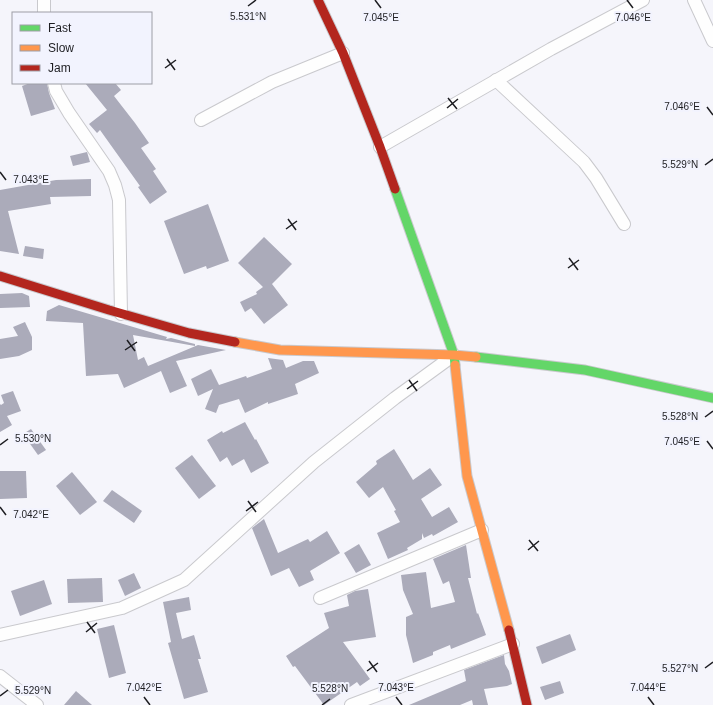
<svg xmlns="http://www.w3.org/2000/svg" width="713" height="705" font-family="Arial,sans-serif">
  <rect width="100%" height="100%" fill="#f5f5fb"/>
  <g fill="#ababba">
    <polygon points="30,83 47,83 49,93 55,109 31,116 22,86"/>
    <polygon points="85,83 115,83 121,90 114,96 135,123 149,143 141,148 156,169 153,171 167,192 150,204 138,187 140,186 100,130 97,133 89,124 107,110"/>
    <polygon points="87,152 90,162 73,166 70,156"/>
    <polygon points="91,179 91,196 50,197 51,204 8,211 19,254 0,251 0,190 56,180"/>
    <polygon points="208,204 229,261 207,269 206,266 184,274 164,221"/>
    <polygon points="264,237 292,264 272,284 288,305 264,324 251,308 245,312 240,302 257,294 256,292 263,287 238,263"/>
    <polygon points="25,246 44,249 43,259 23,256"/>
    <polygon points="22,293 29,296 30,307 0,308 0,294"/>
    <polygon points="59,305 167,337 166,339 171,338 195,344 195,346 133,335 138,360 144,357 148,366 198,345 226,350 176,361 187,386 170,393 161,371 124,388 118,374 86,376 83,323 46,321 47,311"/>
    <polygon points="25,322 32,337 32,350 19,356 0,359 0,339 18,336 13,327"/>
    <polygon points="268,358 283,360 286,368 303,361 314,361 319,373 295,384 298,394 268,404 268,402 245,413 239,399 219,405 216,413 205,409 213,389 198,396 191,379 211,369 219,385 246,376 247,378 272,369"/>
    <polygon points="13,391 21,411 7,416 12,425 0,432 0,404 1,405 4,403 1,395"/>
    <polygon points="245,422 255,440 256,439 269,463 251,473 244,459 232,466 227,457 220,462 207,440 222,431 223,433"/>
    <polygon points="31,429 46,450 38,455 23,434"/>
    <polygon points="394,449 413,480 430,468 442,485 421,499 432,517 449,507 458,522 433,536 432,534 424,538 422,533 422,539 407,548 408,550 388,559 377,533 400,522 394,511 396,510 383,487 369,498 356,482 377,464 376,461"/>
    <polygon points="192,455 216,486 199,499 175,468"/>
    <polygon points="0,471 26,471 27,498 0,499"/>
    <polygon points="72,472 97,502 80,515 56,486"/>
    <polygon points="112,490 142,511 134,523 103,501"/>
    <polygon points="264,519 278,553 308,539 310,542 327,531 340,553 310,571 314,580 299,587 289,568 271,576 252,528"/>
    <polygon points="359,544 371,565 356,573 344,553"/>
    <polygon points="466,545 471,578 468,578 477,614 478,613 486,635 451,649 450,645 433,652 433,655 413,663 406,635 406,617 413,614 403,590 401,575 426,572 431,608 455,602 449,581 443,584 433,559"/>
    <polygon points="134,573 141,588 125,596 118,580"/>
    <polygon points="102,578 103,602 68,603 67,579"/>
    <polygon points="44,580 52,604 20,616 11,591"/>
    <polygon points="368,589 376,637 343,642 370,679 360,686 357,682 324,705 295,666 293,667 286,656 329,628 324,613 349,606 347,595 355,591"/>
    <polygon points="189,597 191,610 176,613 182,639 194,635 201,659 198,659 208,692 184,699 168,643 171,642 163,602"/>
    <polygon points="114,625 126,673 109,678 97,629"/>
    <polygon points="570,634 576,650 542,664 536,647"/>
    <polygon points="504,655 505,664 509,671 512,684 507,686 484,689 488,705 473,705 472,700 460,705 409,705 466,681 464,670"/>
    <polygon points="560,681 564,693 545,700 540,687"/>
    <polygon points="76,691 92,705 64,705"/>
  </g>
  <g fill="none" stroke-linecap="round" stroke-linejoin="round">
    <defs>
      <g id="street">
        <polyline points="44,0 44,13"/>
        <polyline points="694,0 713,41"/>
        <polyline points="496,80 584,162 596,178 624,224"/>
        <polyline points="54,83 56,91 69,113 109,171 115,185 119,200 121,314"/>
        <polyline points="201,120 272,82 343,53"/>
        <polyline points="380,147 551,49 643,0"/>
        <polyline points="320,598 482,530"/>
        <polyline points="0,635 122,608 184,580 314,462 395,398 454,355"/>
        <polyline points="0,676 37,705"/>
        <polyline points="351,705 513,644"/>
      </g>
      <g id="fast">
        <polyline points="395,189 454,355 455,365"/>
        <polyline points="476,357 585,370 713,398"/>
      </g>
      <g id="slow">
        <polyline points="235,342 280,350 454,355 476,357"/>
        <polyline points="455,365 467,476 509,630"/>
      </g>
      <g id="jam">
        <polyline points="318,0 343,53 380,147 395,189"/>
        <polyline points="0,276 109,310 189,333 235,342"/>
        <polyline points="509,630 527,705"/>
      </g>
    </defs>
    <use href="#street" stroke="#c9c9cd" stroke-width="14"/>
    <use href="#fast" stroke="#c9c9cd" stroke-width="11"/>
    <use href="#slow" stroke="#c9c9cd" stroke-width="11"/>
    <use href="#jam" stroke="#c9c9cd" stroke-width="11"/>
    <use href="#street" stroke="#fefefe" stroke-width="12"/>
    <use href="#fast" stroke="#63d668" stroke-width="9"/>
    <use href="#slow" stroke="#ff974d" stroke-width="9"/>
    <use href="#jam" stroke="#b3261e" stroke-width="9"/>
  </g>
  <path fill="none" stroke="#1e1e22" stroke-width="1.5" d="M375 0 381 8M627 0 633 8M248 6 256 0M167 59 175 70M165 68 176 60M448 98 457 109M707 107 713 115M447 108 458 99M705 165 713 159M0 172 6 180M288 219 296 230M286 229 297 221M569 258 578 270M568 268 579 260M127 340 135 351M125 350 137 342M409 380 417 391M407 389 418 381M705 417 713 411M707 441 713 449M0 445 8 439M248 501 256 512M0 507 6 515M246 511 258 502M529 540 538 551M528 550 539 541M87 622 95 633M86 632 97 623M369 661 377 672M705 668 713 662M367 671 378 663M0 696 8 690M144 697 150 705M396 697 402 705M648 697 654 705M322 705 330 699"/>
  <g font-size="10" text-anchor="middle" fill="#1e1e22" stroke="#f2f3fe" stroke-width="4" stroke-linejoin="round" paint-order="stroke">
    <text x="248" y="20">5.531°N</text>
    <text x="381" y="21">7.045°E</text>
    <text x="633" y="21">7.046°E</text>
    <text x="682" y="110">7.046°E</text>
    <text x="680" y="168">5.529°N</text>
    <text x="31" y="183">7.043°E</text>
    <text x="680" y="420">5.528°N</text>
    <text x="33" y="442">5.530°N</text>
    <text x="682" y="445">7.045°E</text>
    <text x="31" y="518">7.042°E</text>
    <text x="680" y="672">5.527°N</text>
    <text x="144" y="691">7.042°E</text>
    <text x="396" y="691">7.043°E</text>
    <text x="648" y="691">7.044°E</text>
    <text x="330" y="692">5.528°N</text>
    <text x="33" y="694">5.529°N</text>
  </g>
  <rect x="12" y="12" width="140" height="72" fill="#f2f3fe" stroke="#9d9ea6"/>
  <rect x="20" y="25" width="20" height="6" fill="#63d668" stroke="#9d9ea6"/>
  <text x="48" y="32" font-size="12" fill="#1e1e22">Fast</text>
  <rect x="20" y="45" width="20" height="6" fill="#ff974d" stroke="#9d9ea6"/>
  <text x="48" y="52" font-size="12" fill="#1e1e22">Slow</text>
  <rect x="20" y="65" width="20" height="6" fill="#b3261e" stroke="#9d9ea6"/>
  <text x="48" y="72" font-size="12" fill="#1e1e22">Jam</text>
</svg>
